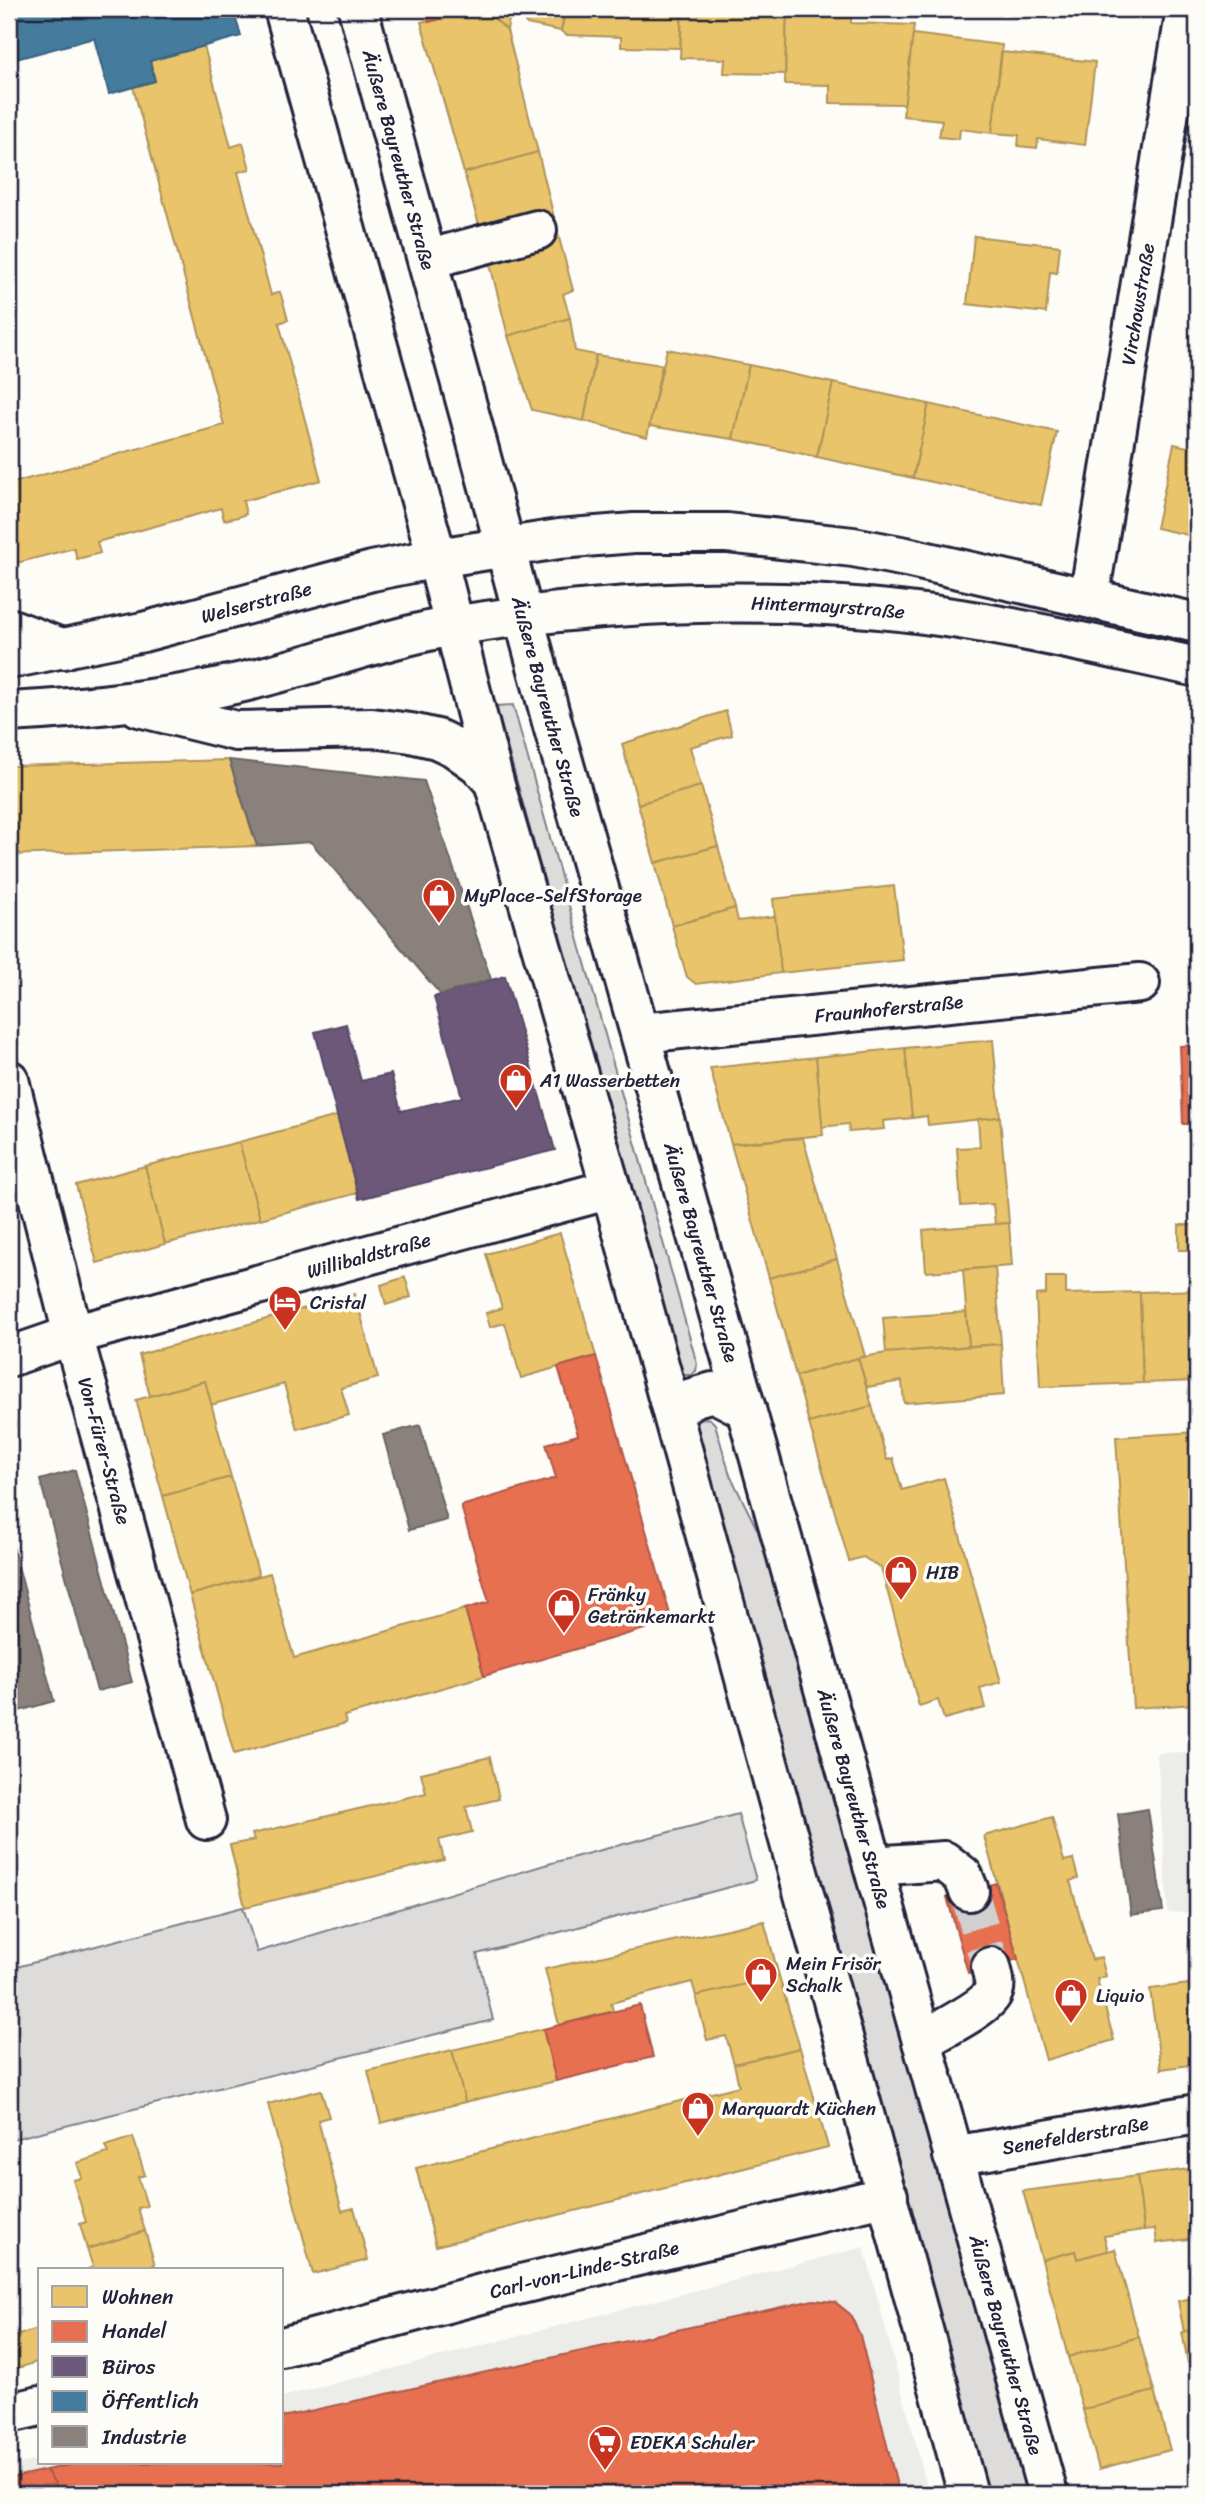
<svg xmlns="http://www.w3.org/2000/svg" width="1206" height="2503" font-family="Sriracha,sans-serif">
  <rect width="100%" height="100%" fill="#fdfcf7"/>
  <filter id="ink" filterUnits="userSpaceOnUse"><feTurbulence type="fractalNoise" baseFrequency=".0143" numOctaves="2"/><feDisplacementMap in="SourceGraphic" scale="14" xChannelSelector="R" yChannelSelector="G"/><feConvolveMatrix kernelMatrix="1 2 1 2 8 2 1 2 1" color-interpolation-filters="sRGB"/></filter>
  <g filter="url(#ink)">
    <g fill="#ecece9">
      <polygon points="1197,1752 1197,1912 1168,1913 1157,1753"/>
      <polygon points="864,2247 929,2494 9,2494 9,2467 40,2459 40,2463 282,2463 282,2397"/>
    </g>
    <g fill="#dddcdb" stroke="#807f8b" stroke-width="2">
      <polygon points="513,705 697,1364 696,1371 691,1375 685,1375 679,1369 496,706"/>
      <polygon points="703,1418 710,1419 715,1424 730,1475 758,1531 769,1562 1029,2494 986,2494 920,2239 696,1430 698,1422"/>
      <polygon points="738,1814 756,1880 477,1954 493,2020 9,2140 9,1969 243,1907 257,1952 548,1864"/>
    </g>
    <g fill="#e9c46a" stroke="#ad935c" stroke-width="2">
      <polygon points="478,9 484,9 507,30 538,152 464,173 421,22"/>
      <polygon points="484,9 511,9 507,30"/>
      <polygon points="513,9 566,9 561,31 527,24"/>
      <polygon points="566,9 682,9 680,48 621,47 621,37 566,35 561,31"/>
      <polygon points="682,9 787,9 785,74 724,73 725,59 680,58"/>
      <polygon points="787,9 851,9 851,23 914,25 905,104 830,103 830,85 785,84"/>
      <polygon points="913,34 1002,45 992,133 960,129 959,139 939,137 942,120 903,116"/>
      <polygon points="204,46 231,147 243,143 250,169 238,172 271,295 280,292 284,305 288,320 279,323 321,480 243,501 246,514 238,517 224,520 221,508 97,542 100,553 89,556 77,559 74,548 9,565 9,484 224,425 133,87 155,81 150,61"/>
      <polygon points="1002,52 1095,62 1085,145 1038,139 1037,148 1018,146 1019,135 992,133"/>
      <polygon points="538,152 558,234 487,252 464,173"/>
      <polygon points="558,234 573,290 563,294 570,318 508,336 487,252"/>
      <polygon points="974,236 1060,246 1057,273 1050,272 1046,313 967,304"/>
      <polygon points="570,318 575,351 596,355 584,421 532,410 508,336"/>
      <polygon points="667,349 749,365 733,439 649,426"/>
      <polygon points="596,355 662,365 647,437 584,421"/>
      <polygon points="749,365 833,383 817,457 733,439"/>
      <polygon points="833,383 929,404 913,478 817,457"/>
      <polygon points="929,404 1057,432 1041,505 913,478"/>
      <polygon points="1174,444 1197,449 1197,537 1156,528"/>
      <polygon points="726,711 732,735 690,747 701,786 638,804 622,744"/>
      <polygon points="229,760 257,846 9,855 9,766"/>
      <polygon points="701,786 718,846 655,863 638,804"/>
      <polygon points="718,846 735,908 672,926 655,863"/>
      <polygon points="894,886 903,960 781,973 773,899"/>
      <polygon points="735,908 738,921 775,916 781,973 696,984 687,977 672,926"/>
      <polygon points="993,1040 1000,1117 928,1125 927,1116 912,1118 905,1048"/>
      <polygon points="905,1048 912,1118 883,1121 884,1129 849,1132 848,1124 822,1127 816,1057"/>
      <polygon points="816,1057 823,1135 731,1144 710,1068"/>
      <polygon points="337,1116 358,1193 260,1219 239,1142"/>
      <polygon points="1000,1117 1009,1223 995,1224 993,1204 961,1206 957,1148 980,1147 978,1119"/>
      <polygon points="803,1138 837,1259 769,1278 731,1144"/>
      <polygon points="239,1142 260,1219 165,1244 145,1166"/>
      <polygon points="145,1166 165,1244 97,1263 76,1185"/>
      <polygon points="1009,1223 1012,1266 926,1272 923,1230"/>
      <rect x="1179" y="1225" width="18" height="25"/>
      <polygon points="560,1233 596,1356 521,1378 505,1323 490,1327 486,1313 502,1308 486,1254"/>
      <polygon points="837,1259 865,1356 796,1376 769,1278"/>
      <polygon points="995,1267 1001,1344 969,1346 963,1270"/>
      <polygon points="405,1277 411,1297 386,1305 381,1285"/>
      <polygon points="1046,1277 1066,1277 1066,1294 1140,1292 1143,1383 1040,1387 1036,1295 1046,1294"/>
      <polygon points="1197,1290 1197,1381 1143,1383 1140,1292"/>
      <polygon points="355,1294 378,1378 341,1388 349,1415 297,1429 284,1384 211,1405 205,1381 150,1396 139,1355"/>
      <polygon points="966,1312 969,1346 886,1353 883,1318"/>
      <polygon points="1001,1344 1004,1395 904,1403 902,1381 867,1387 858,1358 886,1353"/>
      <polygon points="858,1358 872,1406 809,1423 796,1376"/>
      <polygon points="205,1381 231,1477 163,1496 136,1400"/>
      <polygon points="872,1406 887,1460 893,1458 902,1490 944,1478 1001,1682 980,1688 985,1708 944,1719 938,1700 919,1706 881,1568 863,1557 849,1561 809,1423"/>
      <polygon points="1197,1432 1197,1704 1133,1708 1116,1437"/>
      <polygon points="231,1477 259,1576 190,1595 163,1496"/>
      <polygon points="270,1573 294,1658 465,1609 484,1676 344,1716 346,1723 234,1754 190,1595"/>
      <polygon points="490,1757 499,1799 466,1807 472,1832 439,1840 444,1860 245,1907 230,1845 254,1840 252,1834 426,1793 421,1773"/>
      <polygon points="1052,1817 1064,1861 1073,1859 1078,1878 1070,1881 1092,1960 1101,1957 1106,1976 1097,1979 1114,2040 1046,2060 984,1836"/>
      <polygon points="764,1921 779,1976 696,1996 692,1982 611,2003 613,2011 559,2025 545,1969"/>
      <polygon points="779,1976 800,2048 734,2064 726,2036 707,2040 696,1996"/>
      <polygon points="1197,1983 1197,2064 1161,2069 1150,1989"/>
      <polygon points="543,2029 556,2081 465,2102 452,2050"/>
      <polygon points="800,2048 828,2147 436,2246 416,2168 739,2086 734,2064"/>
      <polygon points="452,2050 465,2102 381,2123 368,2071"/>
      <polygon points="321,2090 329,2117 318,2120 342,2211 354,2208 368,2260 313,2274 268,2104"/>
      <polygon points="133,2137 145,2175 138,2177 147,2206 138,2208 145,2231 87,2249 80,2224 86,2222 73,2180 82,2178 77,2163 108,2153 105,2146"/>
      <polygon points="1197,2168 1197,2238 1157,2243 1155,2229 1144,2230 1137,2176"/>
      <polygon points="1137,2176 1144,2230 1104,2236 1108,2251 1077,2259 1075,2251 1042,2260 1023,2191"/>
      <polygon points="145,2231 155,2265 150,2266 152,2270 86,2270 93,2267 87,2249"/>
      <polygon points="1115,2249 1139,2337 1068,2357 1042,2260 1075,2251 1077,2259"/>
      <polygon points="1197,2297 1197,2329 1184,2332 1178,2301"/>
      <polygon points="40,2328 40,2361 15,2369 9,2347 9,2338"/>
      <polygon points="1197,2329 1197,2361 1188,2363 1182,2332"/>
      <polygon points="1139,2337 1154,2391 1083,2410 1068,2357"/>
      <polygon points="1154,2391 1170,2450 1099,2469 1083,2410"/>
    </g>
    <g fill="#e76f51" stroke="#ac584a" stroke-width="2">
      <polygon points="425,9 478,9 429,22"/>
      <polygon points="1197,1045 1197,1124 1183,1124 1180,1046"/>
      <polygon points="596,1356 672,1621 484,1676 465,1609 489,1602 461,1506 556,1478 546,1444 578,1435 558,1367"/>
      <polygon points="996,1883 1018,1959 968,1973 947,1897"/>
      <polygon points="640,2005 653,2057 556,2081 543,2029"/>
      <polygon points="813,2300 835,2302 850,2314 860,2335 899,2494 62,2494 46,2470 79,2463 282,2463 282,2417"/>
      <polygon points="46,2470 62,2494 9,2494 9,2478"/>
    </g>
    <polygon fill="#6d597a" stroke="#564867" stroke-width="2" points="505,976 555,1150 359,1199 315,1032 346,1024 361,1081 391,1074 401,1111 462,1097 434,997"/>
    <polygon fill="#457b9d" stroke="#3a6080" stroke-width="2" points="9,9 233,9 241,36 150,61 155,81 109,94 94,38 9,61"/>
    <g fill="#8a817c" stroke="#6b6468" stroke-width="2">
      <polygon points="229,760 424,781 491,979 441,995 311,842 257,846"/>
      <polygon points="420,1425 447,1520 409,1530 383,1435"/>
      <polygon points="75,1470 132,1682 97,1691 40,1480"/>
      <polygon points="9,1532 54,1701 19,1711 9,1672"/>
      <polygon points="1148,1809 1163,1911 1131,1915 1118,1814"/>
    </g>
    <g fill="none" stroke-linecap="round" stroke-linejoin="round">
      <polyline stroke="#d1d0d1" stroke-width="38" stroke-dasharray="38 19" stroke-linecap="butt" points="969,1891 991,1967"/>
      <defs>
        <g id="minor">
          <polyline points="448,254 537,230"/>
          <path id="s1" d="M1089 598 1186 9"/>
          <polyline points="9,628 64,649"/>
          <path id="s2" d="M640 1033 1140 983"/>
          <path id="s3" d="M9 1080 73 1335 206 1820"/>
          <path id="s4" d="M9 1357 73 1335 611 1189"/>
          <polyline points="873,1866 944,1861 963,1876 969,1891"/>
          <path d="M922 2041C938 2031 984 2009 992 1994 997 1986 993 1976 991 1967"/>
          <path id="s5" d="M953 2156 1197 2114"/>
          <path id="s6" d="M282 2347 500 2289 888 2196"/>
          <polyline points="9,2413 40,2406"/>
        </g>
        <g id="major">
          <polyline points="284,9 437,558 494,782 611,1189 968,2494"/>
          <path id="s7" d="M358 9 474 431 552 722 760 1459 1048 2494"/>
          <path id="s8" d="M9 659 143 632 372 571 437 558 559 539 634 533H727L853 547 906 557 1197 623"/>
          <polyline points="139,707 236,731 372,728 411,733 437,739 454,747 478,764 494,782"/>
          <path id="s9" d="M9 712C87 708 166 700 243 682 315 665 386 637 459 625 632 598 811 593 984 623 1055 635 1126 652 1197 667"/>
          <polyline points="673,1413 692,1398 713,1392 746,1409"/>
        </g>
      </defs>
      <use href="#minor" stroke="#22223b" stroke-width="44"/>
      <use href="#major" stroke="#22223b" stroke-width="44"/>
      <use href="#minor" stroke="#fdfcf7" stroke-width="38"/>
      <use href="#major" stroke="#fdfcf7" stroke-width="38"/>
    </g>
  </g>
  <defs>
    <symbol id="shop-pin" viewBox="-11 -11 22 30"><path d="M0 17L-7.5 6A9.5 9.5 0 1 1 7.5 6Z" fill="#c8321e" stroke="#fdfcf7"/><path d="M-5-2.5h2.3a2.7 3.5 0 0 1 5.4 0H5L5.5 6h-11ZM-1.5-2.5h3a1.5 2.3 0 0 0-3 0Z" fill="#fff"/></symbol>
    <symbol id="hotel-pin" viewBox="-11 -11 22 30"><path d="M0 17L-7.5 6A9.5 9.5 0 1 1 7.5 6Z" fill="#c8321e" stroke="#fdfcf7"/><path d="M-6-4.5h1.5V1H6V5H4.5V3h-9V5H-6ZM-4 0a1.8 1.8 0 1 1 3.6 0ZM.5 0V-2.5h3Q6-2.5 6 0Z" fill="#fff"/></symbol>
    <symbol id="supermarket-pin" viewBox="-11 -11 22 30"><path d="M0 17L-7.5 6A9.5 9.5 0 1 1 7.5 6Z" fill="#c8321e" stroke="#fdfcf7"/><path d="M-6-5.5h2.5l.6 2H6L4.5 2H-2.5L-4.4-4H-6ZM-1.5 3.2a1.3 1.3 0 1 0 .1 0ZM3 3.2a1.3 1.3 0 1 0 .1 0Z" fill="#fff"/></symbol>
  </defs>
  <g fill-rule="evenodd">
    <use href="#shop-pin" x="420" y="876" width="38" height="52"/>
    <use href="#shop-pin" x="497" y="1061" width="38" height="52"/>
    <use href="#hotel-pin" x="266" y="1283" width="38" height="52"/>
    <use href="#shop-pin" x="882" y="1553" width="38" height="52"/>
    <use href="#shop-pin" x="545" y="1586" width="38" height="52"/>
    <use href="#shop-pin" x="742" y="1955" width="38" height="52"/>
    <use href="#shop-pin" x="1052" y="1976" width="38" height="52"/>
    <use href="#shop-pin" x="679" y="2089" width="38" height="52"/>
    <use href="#supermarket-pin" x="586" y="2423" width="38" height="52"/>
  </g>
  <g text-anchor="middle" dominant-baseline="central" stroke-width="7" stroke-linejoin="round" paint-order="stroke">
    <g font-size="19" fill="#22223b" stroke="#fdfcf7">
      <text stroke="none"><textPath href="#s7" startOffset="156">Äußere Bayreuther Straße</textPath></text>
      <text stroke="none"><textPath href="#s1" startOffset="298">Virchowstraße</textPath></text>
      <text stroke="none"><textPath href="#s8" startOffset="254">Welserstraße</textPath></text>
      <text stroke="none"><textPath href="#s9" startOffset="830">Hintermayrstraße</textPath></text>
      <text stroke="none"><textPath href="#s7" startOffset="723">Äußere Bayreuther Straße</textPath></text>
      <text stroke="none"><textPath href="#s2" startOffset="250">Fraunhoferstraße</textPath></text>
      <text stroke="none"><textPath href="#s7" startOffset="1290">Äußere Bayreuther Straße</textPath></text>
      <text stroke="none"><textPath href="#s4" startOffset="374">Willibaldstraße</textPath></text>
      <text stroke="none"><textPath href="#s3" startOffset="383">Von-Fürer-Straße</textPath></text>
      <text stroke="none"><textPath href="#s7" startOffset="1857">Äußere Bayreuther Straße</textPath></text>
      <text stroke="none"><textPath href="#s5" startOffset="124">Senefelderstraße</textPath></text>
      <text stroke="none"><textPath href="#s6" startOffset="312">Carl-von-Linde-Straße</textPath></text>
      <text stroke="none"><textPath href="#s7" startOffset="2424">Äußere Bayreuther Straße</textPath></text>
    </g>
    <g font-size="19" fill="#22223b" stroke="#fdfcf7" text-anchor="start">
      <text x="464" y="895">MyPlace-SelfStorage</text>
      <text x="540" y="1080">A1 Wasserbetten</text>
      <text x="310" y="1302">Cristal</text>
      <text x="926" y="1572">HIB</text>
      <text x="588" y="1594">Fränky<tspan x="588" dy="22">Getränkemarkt</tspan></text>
      <text x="786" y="1963">Mein Frisör<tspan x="786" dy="22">Schalk</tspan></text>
      <text x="1096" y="1995">Liquio</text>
      <text x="722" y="2108">Marquardt Küchen</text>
      <text x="630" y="2442">EDEKA Schuler</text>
    </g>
  </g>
  <rect width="1206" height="2503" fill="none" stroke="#fdfcf7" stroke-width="35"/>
  <rect x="18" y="18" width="1171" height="2468" fill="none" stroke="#22223b" stroke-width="2.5" filter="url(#ink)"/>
  <rect x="38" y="2268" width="245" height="196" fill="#fdfcf7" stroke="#a5a5ac" stroke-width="2"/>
  <rect x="52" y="2286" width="35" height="21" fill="#e9c46a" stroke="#a5a5ac" stroke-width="2"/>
  <text x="102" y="2304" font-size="21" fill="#22223b">Wohnen</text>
  <rect x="52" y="2321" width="35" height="21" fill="#e76f51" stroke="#a5a5ac" stroke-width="2"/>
  <text x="102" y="2338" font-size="21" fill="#22223b">Handel</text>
  <rect x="52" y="2356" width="35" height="21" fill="#6d597a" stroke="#a5a5ac" stroke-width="2"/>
  <text x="102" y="2374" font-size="21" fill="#22223b">Büros</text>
  <rect x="52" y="2391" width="35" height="21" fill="#457b9d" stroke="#a5a5ac" stroke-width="2"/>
  <text x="102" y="2408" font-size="21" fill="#22223b">Öffentlich</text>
  <rect x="52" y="2426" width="35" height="21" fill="#8a817c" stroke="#a5a5ac" stroke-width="2"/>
  <text x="102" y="2444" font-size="21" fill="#22223b">Industrie</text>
</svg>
